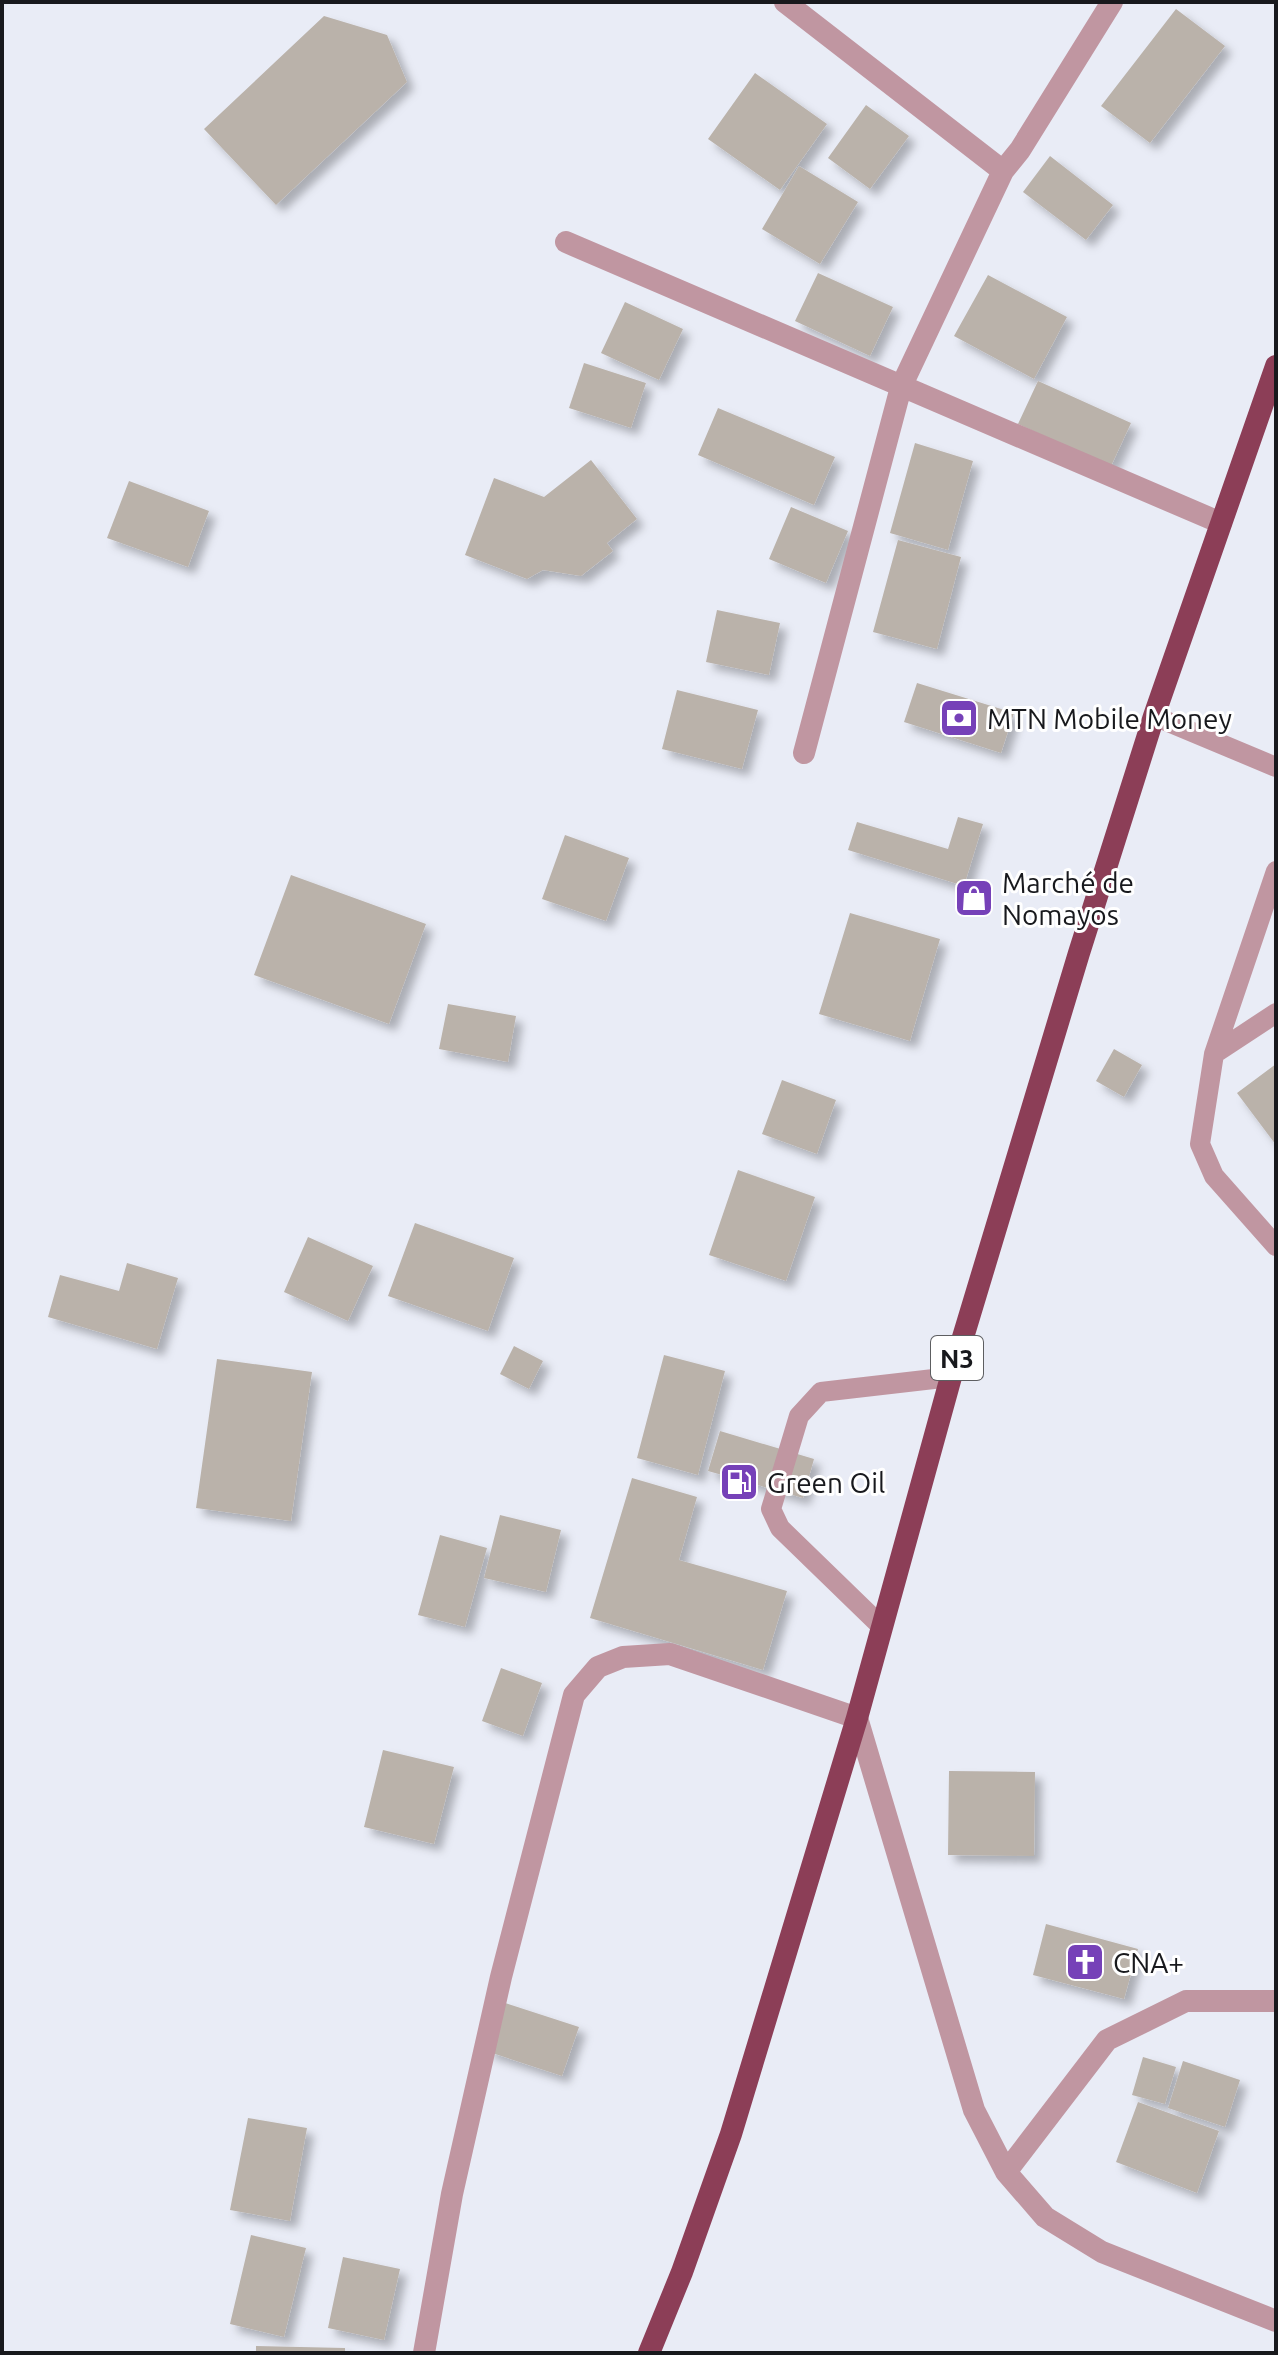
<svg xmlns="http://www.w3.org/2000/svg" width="1278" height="2355" font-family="Ubuntu,sans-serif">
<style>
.building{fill:#bab2aa;filter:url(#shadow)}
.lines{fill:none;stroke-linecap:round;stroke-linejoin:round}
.service{stroke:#c096a1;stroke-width:20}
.minor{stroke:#c096a1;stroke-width:22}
.trunk{stroke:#8c3e57;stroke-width:22}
.labels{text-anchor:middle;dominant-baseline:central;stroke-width:6;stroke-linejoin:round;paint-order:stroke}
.shield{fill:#fff;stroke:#5d5e61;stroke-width:2}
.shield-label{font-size:26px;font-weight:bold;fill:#18191d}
.poi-label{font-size:28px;fill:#18191d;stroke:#fff;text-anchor:start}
</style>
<defs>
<filter id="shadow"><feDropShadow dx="7" dy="7" stdDeviation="4" flood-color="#0004"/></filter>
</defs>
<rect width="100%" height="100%" fill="#e9ecf6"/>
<path class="building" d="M1176,9L1225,46L1150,143L1101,106Z
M324,16L387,35L407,82L276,205L204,129Z
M755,73L827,124L780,190L708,139Z
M866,105L909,136L870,189L828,158Z
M1050,156L1113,205L1086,240L1023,192Z
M799,166L858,202L820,264L762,229Z
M818,273L893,307L870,356L795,321Z
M988,275L1067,317L1034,379L954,336Z
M625,302L683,329L659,380L601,353Z
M584,363L646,383L631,428L569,408Z
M1038,381L1131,423L1111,466L1018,424Z
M718,408L835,457L814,505L698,455Z
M915,443L973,461L948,550L890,533Z
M591,460L637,519L607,543L613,551L581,576L543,570L527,579L465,555L494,478L544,497Z
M129,481L209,511L188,567L107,538Z
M791,507L848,531L826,583L769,559Z
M898,540L961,557L937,649L873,632Z
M717,610L780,623L769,675L706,662Z
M917,683L1014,713L1001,753L904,722Z
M677,690L758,710L742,769L662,749Z
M958,817L983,824L964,886L848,850L857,822L948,849Z
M565,835L629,858L606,921L542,899Z
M291,875L426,924L389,1024L254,975Z
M850,913L940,939L910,1041L819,1014Z
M448,1004L516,1016L508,1062L439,1049Z
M1114,1049L1142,1065L1124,1097L1096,1081Z
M1276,1064V1145L1237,1093Z
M782,1080L836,1100L817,1154L762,1134Z
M738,1170L815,1197L786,1281L709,1255Z
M415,1223L514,1258L488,1331L388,1296Z
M308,1237L373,1266L348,1321L284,1292Z
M127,1263L178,1278L157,1349L48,1317L60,1275L119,1291Z
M514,1346L543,1361L529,1389L500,1374Z
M664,1355L725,1371L698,1475L637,1458Z
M217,1359L312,1372L291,1521L196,1508Z
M720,1431L814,1459L803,1498L708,1471Z
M632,1478L697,1497L679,1560L787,1591L763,1670L590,1618Z
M500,1515L561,1530L546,1592L484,1578Z
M440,1535L487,1548L465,1627L418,1615Z
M501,1668L542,1683L523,1736L482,1721Z
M383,1750L454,1767L434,1844L364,1827Z
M949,1771L1035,1772L1034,1856L948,1855Z
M1046,1924L1138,1949L1124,1999L1033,1975Z
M502,2002L579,2027L562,2076L486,2051Z
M1143,2057L1176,2067L1165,2104L1132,2095Z
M1183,2061L1240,2080L1225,2127L1168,2108Z
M1138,2102L1219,2131L1197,2193L1116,2162Z
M248,2118L307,2128L290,2221L230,2210Z
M251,2235L306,2248L284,2337L230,2324Z
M343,2257L400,2269L384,2340L328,2328Z
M256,2346L345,2348V2353H256Z"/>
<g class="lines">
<path class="service" d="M1154,716L1276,767
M1276,871L1214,1054L1200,1144L1214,1176L1276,1246
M1214,1054L1276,1013
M882,1627L780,1528L771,1509L799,1416L821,1392L951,1377"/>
<path class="minor" d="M785,2L1003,171
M566,242L1221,523
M804,753L901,387L1003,171L1020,150L1112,2
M1006,2172L1107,2040L1186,2001H1276
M424,2353L452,2194L501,1977L574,1695L598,1667L623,1657L670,1654L857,1718L974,2110L1006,2172L1045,2217L1102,2252L1276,2321"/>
<path class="trunk" d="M649,2353L682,2272L731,2134L857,1718L951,1377L1079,953L1154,716L1276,366"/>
</g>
<defs>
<symbol id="bank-square" viewBox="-11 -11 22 22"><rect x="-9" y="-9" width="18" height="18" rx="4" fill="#7641b8" stroke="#fff"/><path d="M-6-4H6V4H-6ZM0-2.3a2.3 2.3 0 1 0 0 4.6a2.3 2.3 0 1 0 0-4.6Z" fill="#fff"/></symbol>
<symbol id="shop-square" viewBox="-11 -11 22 22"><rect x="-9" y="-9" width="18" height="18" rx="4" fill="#7641b8" stroke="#fff"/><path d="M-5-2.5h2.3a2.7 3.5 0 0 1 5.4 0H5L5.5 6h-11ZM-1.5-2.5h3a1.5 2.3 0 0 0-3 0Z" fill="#fff"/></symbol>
<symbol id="fuel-square" viewBox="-11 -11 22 22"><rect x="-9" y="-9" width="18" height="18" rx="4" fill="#7641b8" stroke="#fff"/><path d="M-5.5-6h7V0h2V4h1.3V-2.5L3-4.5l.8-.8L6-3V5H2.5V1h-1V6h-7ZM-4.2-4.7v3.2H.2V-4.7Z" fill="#fff"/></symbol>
<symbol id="church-square" viewBox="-11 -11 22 22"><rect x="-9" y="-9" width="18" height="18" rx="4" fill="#7641b8" stroke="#fff"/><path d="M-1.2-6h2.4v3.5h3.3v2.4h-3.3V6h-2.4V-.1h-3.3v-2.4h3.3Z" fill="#fff"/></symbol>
</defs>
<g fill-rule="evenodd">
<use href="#bank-square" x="937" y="696" width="44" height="44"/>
<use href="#shop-square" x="952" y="876" width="44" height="44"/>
<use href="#fuel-square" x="717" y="1460" width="44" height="44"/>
<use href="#church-square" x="1063" y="1940" width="44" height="44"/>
</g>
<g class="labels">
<rect class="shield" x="931" y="1336" width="52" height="44" rx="6"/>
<g class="shield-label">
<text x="957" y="1358">N3</text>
</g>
<g class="poi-label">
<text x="987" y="718">MTN Mobile Money</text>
<text x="1002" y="882">Marché de<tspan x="1002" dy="32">Nomayos</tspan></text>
<text x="767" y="1482">Green Oil</text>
<text x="1113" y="1962">CNA+</text>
</g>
</g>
<rect width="1278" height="2355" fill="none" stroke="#18191d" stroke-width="8"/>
</svg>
